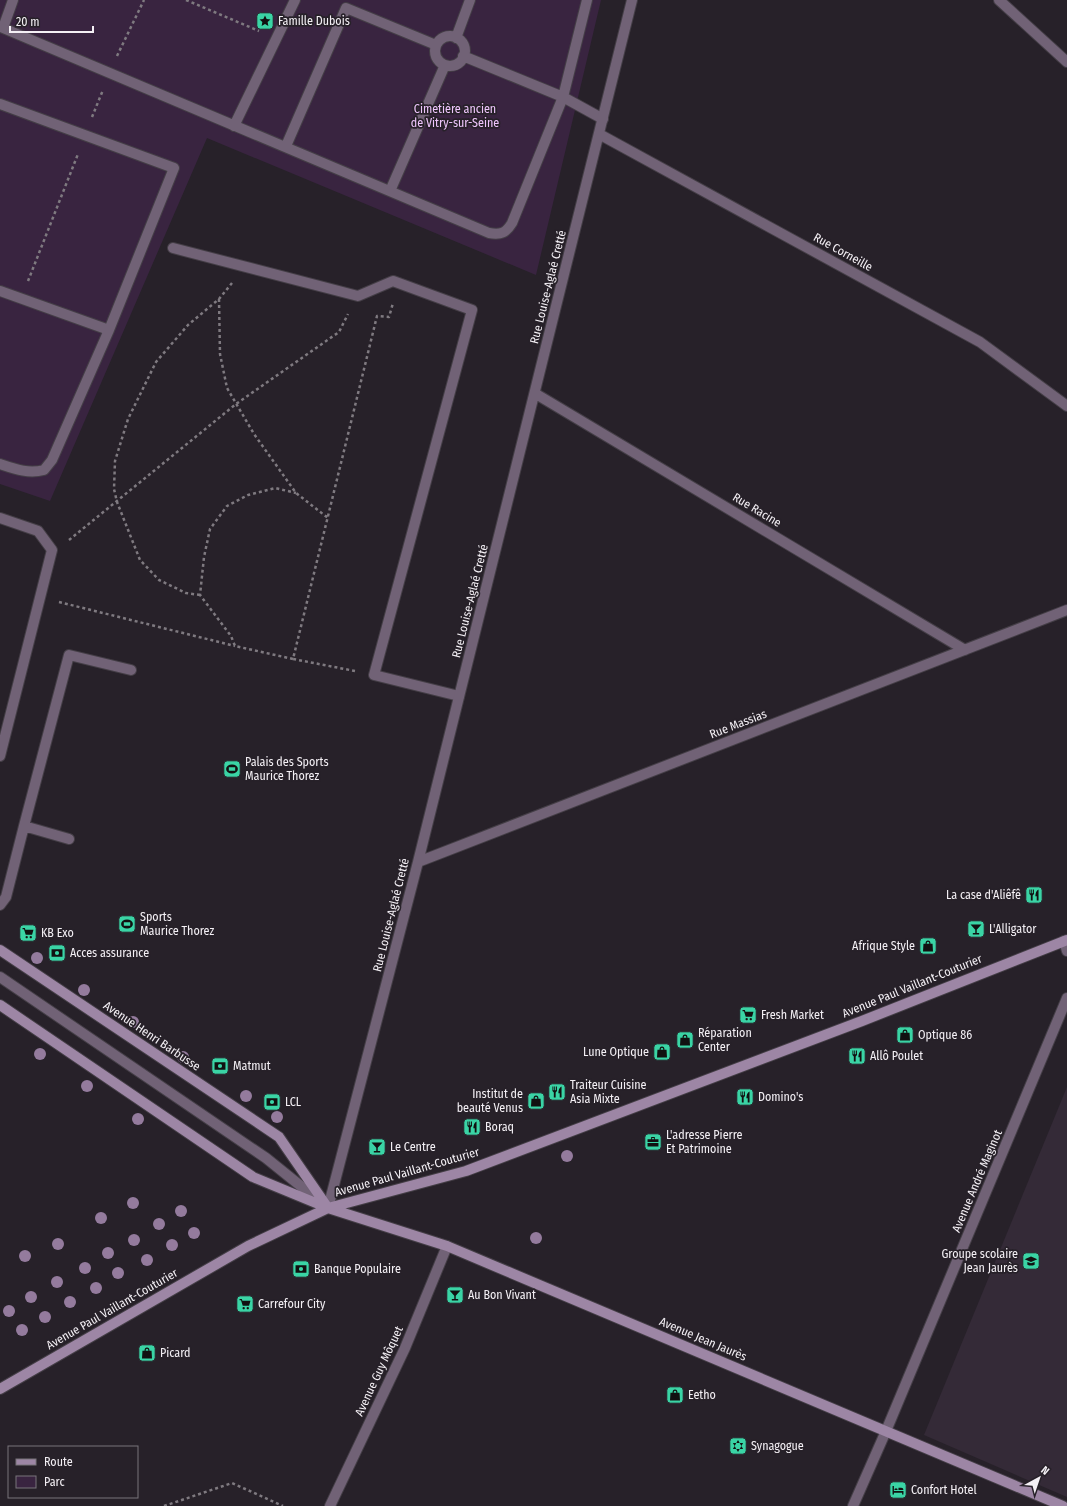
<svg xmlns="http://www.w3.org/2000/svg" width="1067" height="1506" font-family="'Fira Sans Condensed',sans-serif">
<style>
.built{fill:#342a37}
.green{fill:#392440}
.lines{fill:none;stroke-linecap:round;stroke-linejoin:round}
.lane-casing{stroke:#443e46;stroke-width:12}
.street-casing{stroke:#443e46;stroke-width:12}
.secondary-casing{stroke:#443e46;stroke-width:12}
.path{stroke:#7f7a80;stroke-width:2.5;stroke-dasharray:3 3;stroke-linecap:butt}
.lane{stroke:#716276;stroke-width:10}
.street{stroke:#716276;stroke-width:10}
.secondary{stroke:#9d86a5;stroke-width:10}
.tree{fill:#947b9d}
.labels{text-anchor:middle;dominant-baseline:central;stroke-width:3.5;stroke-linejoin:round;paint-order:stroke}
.poi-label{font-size:12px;fill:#f4f0f5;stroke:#272129;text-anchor:start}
.park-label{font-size:12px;fill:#eec5fc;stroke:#272129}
.street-label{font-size:12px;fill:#f4f0f5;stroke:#272129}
</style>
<rect width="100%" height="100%" fill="#272129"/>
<path class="built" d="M1067,1087V1497L924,1435Z"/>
<path class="green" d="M0,0H601L536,275L207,138L50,501L0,484Z"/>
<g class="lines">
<defs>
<path id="lane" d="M13,0L3,28L489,233C501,235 506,233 512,223L563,97L587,0
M435 51a15 15 0 1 1 30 0a15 15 0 1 1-30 0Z
M456,38L470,0
M463,56L563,97L603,119
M0,104L174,168L109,330L52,460L44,470C28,474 15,469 0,464
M234,126L295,0
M286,146L346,8L436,45
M390,191L445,65
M173,248L358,296L393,281L472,310L374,675L459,696
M0,291L109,330
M0,518L38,531L52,550L0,756
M24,826L69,655L131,670
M0,905L6,897L24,826L69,839"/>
<path id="street" d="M999,0L1067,62
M599,134L980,342L1067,406
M536,394L965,650
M418,862L1067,610
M1064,941L1067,951
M0,977L266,1158L328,1208L418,862L632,0
M330,1506L405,1348L447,1246
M853,1506L886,1431L1067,998"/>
<path id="secondary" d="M0,950L279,1137L328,1208
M0,1005L253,1177L328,1208L447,1246L1063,1506
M0,1389L248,1246L328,1208L466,1171L862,1021L1067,940"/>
</defs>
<use href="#lane" class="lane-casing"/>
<use href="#street" class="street-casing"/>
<use href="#secondary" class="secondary-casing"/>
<path class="path" d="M186,0L259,31
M117,56L144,0
M92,117L103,90
M28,281L78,154
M219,299L220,354L227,388L254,434L296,493L328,518
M69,540L236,404L339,332L348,314
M200,595L186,593L159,580L140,560L117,502L114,489L115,461L128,419L156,362L188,325L219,299L232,283
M59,602L235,646
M293,659L235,646L231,636L200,595L204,557L210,529L227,506L248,495L275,488L296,493
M355,671L293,659L377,316L389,317L393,303
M164,1506L232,1483L283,1506"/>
<use href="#lane" class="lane"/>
<use href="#street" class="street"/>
<use href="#secondary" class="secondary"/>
</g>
<g class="tree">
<circle cx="37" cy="958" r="6"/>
<circle cx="84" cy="990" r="6"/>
<circle cx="133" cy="1022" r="6"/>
<circle cx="40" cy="1054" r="6"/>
<circle cx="183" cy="1057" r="6"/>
<circle cx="87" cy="1086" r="6"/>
<circle cx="246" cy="1096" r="6"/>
<circle cx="277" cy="1117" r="6"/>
<circle cx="138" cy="1119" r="6"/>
<circle cx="567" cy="1156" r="6"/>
<circle cx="133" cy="1203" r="6"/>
<circle cx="181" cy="1211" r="6"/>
<circle cx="101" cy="1218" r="6"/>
<circle cx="159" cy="1224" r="6"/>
<circle cx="194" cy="1233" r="6"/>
<circle cx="536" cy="1238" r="6"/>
<circle cx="134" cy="1240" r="6"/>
<circle cx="58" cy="1244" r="6"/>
<circle cx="172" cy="1245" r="6"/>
<circle cx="108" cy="1253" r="6"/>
<circle cx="25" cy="1256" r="6"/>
<circle cx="147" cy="1260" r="6"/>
<circle cx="85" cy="1268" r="6"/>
<circle cx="118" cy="1273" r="6"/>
<circle cx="57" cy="1282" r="6"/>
<circle cx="96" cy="1288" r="6"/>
<circle cx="31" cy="1297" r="6"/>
<circle cx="70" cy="1302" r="6"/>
<circle cx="9" cy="1311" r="6"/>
<circle cx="45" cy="1317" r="6"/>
<circle cx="22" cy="1330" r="6"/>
</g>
<defs>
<symbol id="sight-square" viewBox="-11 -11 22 22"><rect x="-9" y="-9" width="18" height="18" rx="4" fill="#3ad4a5" stroke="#272129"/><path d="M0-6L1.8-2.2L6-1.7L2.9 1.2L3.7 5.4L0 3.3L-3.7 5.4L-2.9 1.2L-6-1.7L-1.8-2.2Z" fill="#111"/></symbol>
<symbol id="stadium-square" viewBox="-11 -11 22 22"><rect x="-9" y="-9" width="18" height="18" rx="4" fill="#3ad4a5" stroke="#272129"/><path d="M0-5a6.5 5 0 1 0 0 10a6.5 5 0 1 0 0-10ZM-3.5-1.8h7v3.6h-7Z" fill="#111"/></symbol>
<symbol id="restaurant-square" viewBox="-11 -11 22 22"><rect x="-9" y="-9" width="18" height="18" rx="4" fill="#3ad4a5" stroke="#272129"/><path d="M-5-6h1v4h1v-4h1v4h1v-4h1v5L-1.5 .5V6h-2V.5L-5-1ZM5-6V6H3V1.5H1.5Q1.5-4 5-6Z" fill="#111"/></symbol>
<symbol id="bar-square" viewBox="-11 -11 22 22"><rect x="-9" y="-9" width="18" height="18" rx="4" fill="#3ad4a5" stroke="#272129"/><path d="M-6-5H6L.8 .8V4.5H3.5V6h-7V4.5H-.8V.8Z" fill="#111"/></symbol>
<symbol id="supermarket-square" viewBox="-11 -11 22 22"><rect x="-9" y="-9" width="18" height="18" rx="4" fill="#3ad4a5" stroke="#272129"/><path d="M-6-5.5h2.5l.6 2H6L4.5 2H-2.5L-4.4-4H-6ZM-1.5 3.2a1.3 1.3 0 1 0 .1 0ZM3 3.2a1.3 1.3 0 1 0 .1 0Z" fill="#111"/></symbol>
<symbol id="shop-square" viewBox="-11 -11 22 22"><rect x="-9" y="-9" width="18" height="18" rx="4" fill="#3ad4a5" stroke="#272129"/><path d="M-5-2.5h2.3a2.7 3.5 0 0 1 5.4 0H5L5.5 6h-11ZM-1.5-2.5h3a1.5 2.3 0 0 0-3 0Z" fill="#111"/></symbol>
<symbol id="bank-square" viewBox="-11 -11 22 22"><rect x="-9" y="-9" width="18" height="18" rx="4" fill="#3ad4a5" stroke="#272129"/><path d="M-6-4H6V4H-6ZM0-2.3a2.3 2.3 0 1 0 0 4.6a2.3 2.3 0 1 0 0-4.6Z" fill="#111"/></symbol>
<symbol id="office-square" viewBox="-11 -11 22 22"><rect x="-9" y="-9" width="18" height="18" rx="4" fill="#3ad4a5" stroke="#272129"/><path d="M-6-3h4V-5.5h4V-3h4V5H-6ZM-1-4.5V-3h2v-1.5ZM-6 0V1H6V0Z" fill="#111"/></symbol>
<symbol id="school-square" viewBox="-11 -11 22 22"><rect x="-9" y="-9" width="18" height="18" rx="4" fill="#3ad4a5" stroke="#272129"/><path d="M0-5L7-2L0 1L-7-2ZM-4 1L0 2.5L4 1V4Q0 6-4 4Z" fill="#111"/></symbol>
<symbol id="synagogue-square" viewBox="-11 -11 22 22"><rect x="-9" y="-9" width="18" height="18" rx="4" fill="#3ad4a5" stroke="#272129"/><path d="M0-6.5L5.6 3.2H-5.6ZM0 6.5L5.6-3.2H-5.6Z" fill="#111"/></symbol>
<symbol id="hotel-square" viewBox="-11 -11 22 22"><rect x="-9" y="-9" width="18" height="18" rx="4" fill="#3ad4a5" stroke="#272129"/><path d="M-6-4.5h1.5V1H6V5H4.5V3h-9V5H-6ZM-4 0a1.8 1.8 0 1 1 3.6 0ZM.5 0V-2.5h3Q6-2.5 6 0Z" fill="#111"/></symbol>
</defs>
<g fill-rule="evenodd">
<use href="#sight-square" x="255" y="11" width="20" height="20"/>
<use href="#stadium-square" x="222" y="759" width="20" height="20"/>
<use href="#restaurant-square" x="1024" y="885" width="20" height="20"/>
<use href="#stadium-square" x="117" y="914" width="20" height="20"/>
<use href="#bar-square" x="966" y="919" width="20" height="20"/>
<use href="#supermarket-square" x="18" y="923" width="20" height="20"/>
<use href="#shop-square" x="918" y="936" width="20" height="20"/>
<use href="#bank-square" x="47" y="943" width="20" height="20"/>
<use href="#supermarket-square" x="738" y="1005" width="20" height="20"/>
<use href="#shop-square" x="895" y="1025" width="20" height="20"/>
<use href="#shop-square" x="675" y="1030" width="20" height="20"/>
<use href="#shop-square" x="652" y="1042" width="20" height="20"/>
<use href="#restaurant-square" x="847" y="1046" width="20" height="20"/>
<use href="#bank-square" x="210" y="1056" width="20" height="20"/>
<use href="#restaurant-square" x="547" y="1082" width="20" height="20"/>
<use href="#restaurant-square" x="735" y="1087" width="20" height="20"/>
<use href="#shop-square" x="526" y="1091" width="20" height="20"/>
<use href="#bank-square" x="262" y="1092" width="20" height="20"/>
<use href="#restaurant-square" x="462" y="1117" width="20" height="20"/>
<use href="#office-square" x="643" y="1132" width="20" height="20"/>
<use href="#bar-square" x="367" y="1137" width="20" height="20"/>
<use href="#school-square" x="1021" y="1251" width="20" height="20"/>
<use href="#bank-square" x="291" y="1259" width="20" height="20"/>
<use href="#bar-square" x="445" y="1285" width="20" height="20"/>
<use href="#supermarket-square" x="235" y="1294" width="20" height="20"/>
<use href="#shop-square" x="137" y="1343" width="20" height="20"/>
<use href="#shop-square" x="665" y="1385" width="20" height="20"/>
<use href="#synagogue-square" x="728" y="1436" width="20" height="20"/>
<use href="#hotel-square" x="888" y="1480" width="20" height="20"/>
</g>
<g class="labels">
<g class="poi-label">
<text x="278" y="21">Famille Dubois</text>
<text x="245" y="762">Palais des Sports<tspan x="245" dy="14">Maurice Thorez</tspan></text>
<text x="1021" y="895" text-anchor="end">La case d'Aliêfê</text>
<text x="140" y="917">Sports<tspan x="140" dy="14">Maurice Thorez</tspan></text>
<text x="989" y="929">L'Alligator</text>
<text x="41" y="933">KB Exo</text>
<text x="915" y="946" text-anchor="end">Afrique Style</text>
<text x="70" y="953">Acces assurance</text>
<text x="761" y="1015">Fresh Market</text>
<text x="698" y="1033">Réparation<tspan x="698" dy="14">Center</tspan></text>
<text x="918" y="1035">Optique 86</text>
<text x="649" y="1052" text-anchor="end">Lune Optique</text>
<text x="870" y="1056">Allô Poulet</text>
<text x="233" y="1066">Matmut</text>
<text x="570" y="1085">Traiteur Cuisine<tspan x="570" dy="14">Asia Mixte</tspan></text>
<text x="523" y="1094" text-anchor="end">Institut de<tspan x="523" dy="14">beauté Venus</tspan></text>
<text x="758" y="1097">Domino's</text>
<text x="285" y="1102">LCL</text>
<text x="485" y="1127">Boraq</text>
<text x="666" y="1135">L'adresse Pierre<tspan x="666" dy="14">Et Patrimoine</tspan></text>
<text x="390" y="1147">Le Centre</text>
<text x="1018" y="1254" text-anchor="end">Groupe scolaire<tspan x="1018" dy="14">Jean Jaurès</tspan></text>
<text x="314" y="1269">Banque Populaire</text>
<text x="468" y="1295">Au Bon Vivant</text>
<text x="258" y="1304">Carrefour City</text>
<text x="160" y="1353">Picard</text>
<text x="688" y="1395">Eetho</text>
<text x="751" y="1446">Synagogue</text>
<text x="911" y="1490">Confort Hotel</text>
</g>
<g class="park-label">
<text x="455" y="109">Cimetière ancien<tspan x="455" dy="14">de Vitry-sur-Seine</tspan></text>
</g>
<g class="street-label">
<text transform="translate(843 252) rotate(29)">Rue Corneille</text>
<text transform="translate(548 287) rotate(-76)">Rue Louise-Aglaé Cretté</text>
<text transform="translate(757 510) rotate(31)">Rue Racine</text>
<text transform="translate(470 601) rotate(-76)">Rue Louise-Aglaé Cretté</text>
<text transform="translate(738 724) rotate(-21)">Rue Massias</text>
<text transform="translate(391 915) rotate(-76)">Rue Louise-Aglaé Cretté</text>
<text transform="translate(912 986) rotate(-22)">Avenue Paul Vaillant-Couturier</text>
<text transform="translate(152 1036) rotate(34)">Avenue Henri Barbusse</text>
<text transform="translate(407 1172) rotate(-16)">Avenue Paul Vaillant-Couturier</text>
<text transform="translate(977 1181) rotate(-67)">Avenue André Maginot</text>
<text transform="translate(112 1309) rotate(-30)">Avenue Paul Vaillant-Couturier</text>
<text transform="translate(703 1339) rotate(23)">Avenue Jean Jaurès</text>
<text transform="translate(379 1371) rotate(-65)">Avenue Guy Môquet</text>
</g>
</g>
<rect x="8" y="1446" width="130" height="52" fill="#272129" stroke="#79747b"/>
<rect x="16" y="1459" width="20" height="6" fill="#9d86a5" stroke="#79747b"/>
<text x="44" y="1466" font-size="12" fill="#f4f0f5">Route</text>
<rect x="16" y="1476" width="20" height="12" fill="#392440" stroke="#79747b"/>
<text x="44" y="1486" font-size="12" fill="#f4f0f5">Parc</text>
<g transform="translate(1039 1478) rotate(40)" stroke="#272129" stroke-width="3" paint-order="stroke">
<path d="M0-3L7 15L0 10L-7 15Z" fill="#f4f0f5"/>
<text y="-6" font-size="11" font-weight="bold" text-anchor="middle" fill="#f4f0f5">N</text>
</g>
<path d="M10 26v6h83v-6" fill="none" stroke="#f4f0f5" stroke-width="2"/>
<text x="16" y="26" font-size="12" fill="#f4f0f5" stroke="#272129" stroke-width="3" paint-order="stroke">20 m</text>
</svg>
